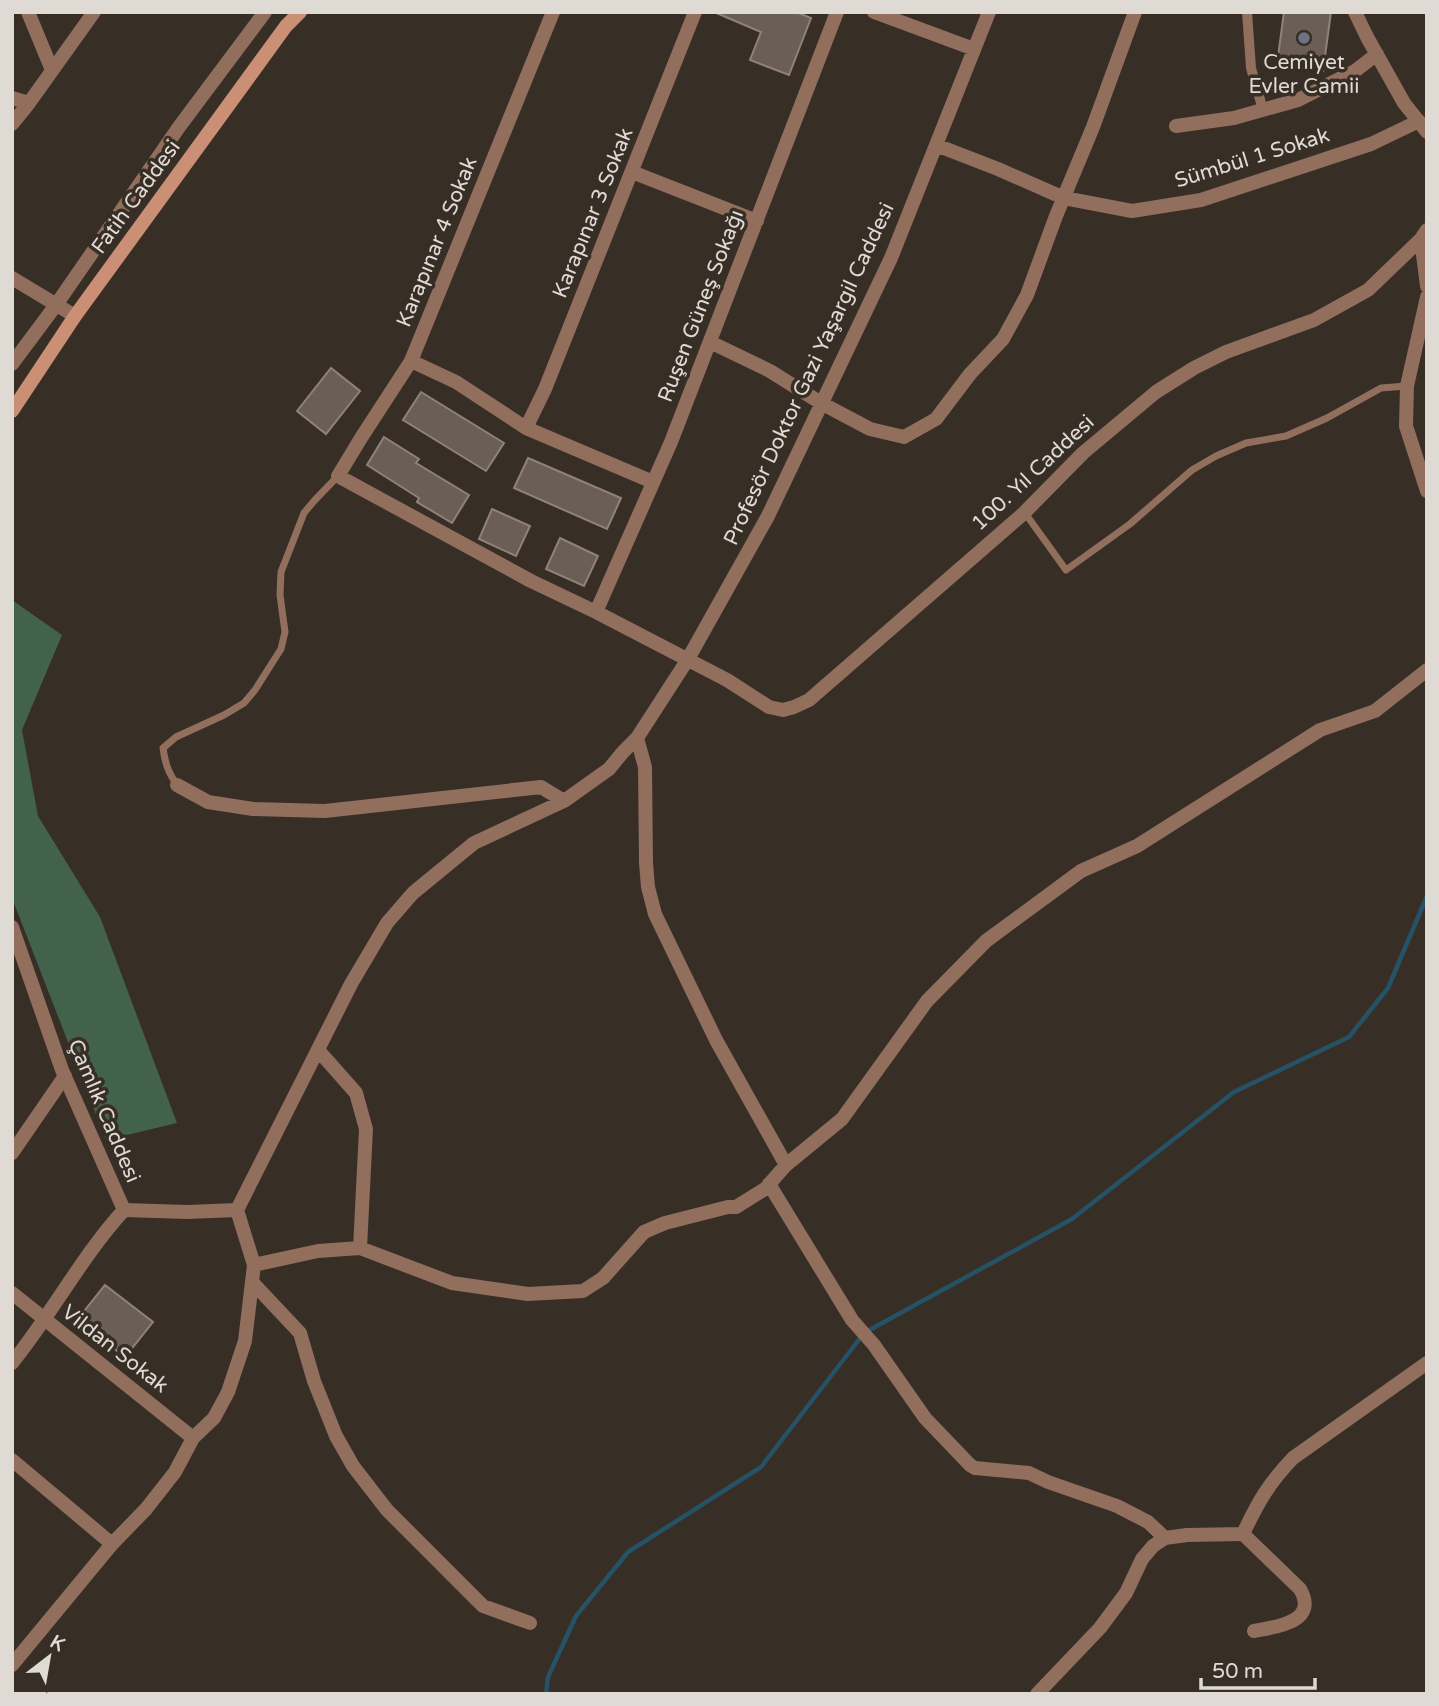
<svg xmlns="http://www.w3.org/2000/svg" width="1439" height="1706" font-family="'Varela Round',sans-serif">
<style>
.green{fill:#42624b}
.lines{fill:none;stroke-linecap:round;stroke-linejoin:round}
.stream{stroke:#265266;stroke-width:4.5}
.building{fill:#6a5e55;stroke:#8f8379;stroke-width:2}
.service{stroke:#926e5d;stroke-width:7}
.pedestrian{stroke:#926e5d;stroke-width:10}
.minor{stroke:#926e5d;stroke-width:14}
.tertiary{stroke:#926e5d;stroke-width:14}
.secondary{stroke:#ca8f75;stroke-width:14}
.worship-dot{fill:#6b7280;stroke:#372e25;stroke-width:2.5}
.labels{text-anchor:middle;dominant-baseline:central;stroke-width:7;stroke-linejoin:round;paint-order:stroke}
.poi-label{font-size:21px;fill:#e0dad4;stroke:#372e25}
.street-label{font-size:21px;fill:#e0dad4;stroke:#372e25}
</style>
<rect width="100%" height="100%" fill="#372e25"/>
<path class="green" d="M12,600L62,635L22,730L38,816L100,917L177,1123L106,1140L12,898Z"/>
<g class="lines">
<path class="stream" d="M546,1694L548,1677L576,1616L628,1552L761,1467L864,1333L1072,1219L1234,1092L1349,1037L1388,988L1427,896"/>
</g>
<path class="building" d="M714,12H796L811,18L789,75L750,60L761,32Z
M1284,12H1331L1323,71L1277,64Z
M331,368L360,391L326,434L297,411Z
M421,392L504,443L486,471L403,420Z
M384,437L419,459L416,463L469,495L452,523L417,502L419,498L367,465Z
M528,458L621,498L607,529L514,488Z
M492,509L530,526L516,556L479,539Z
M560,538L598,556L584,586L546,569Z
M105,1285L153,1322L125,1357L77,1320Z"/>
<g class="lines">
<path class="service" d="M1025,513L1066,570L1130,524L1192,470L1216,456L1246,443L1286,436L1327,418L1381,388L1407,386
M177,785C168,772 165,763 163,748L176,737L224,715L244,703L255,690L281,649L285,632L280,595L281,572L304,513L314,501L338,476"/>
<path class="pedestrian" d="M1247,12L1251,68L1263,110"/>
<path class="minor" d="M28,12L52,70
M553,12L411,361L361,438L338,476L531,581L596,612L727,680L769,707L783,710L794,707L809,700L1024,513L1083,453L1156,392L1194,368L1226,352L1314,320L1368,290L1421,239L1427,230
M874,12L974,49
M1355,12L1367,37L1404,103L1427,132
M12,98L29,103
M12,124L29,103L94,12
M1176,126L1234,118L1298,100L1355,71L1377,54
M936,145L998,169L1064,198L1132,211L1201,200L1371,144L1419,121
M632,172L757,221
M1421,239L1427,286
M12,278L75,316
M1427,297L1407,386L1406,426L1427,491
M710,342L770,371L821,403L870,429L904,437L936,419L970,374L1003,339L1027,295L1056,216L1093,127L1135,12
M411,361L456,382L526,428L653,482
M12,364L56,305L179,127L265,12
M526,428L545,389L695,12
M596,612L671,442L837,12
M637,738L645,767L646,863L648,887L655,914L716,1040L786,1165
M177,785L208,802L253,809L325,811L541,787L564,801
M318,1050L356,1093L366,1129L360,1248
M12,1153L65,1076
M769,1184L852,1320L874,1345L925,1418L970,1465L975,1468L1029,1473L1048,1482L1117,1506L1148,1522L1165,1538
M124,1210L187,1212L237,1210
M254,1265L318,1251L360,1248L452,1283L528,1294L583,1291L603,1278L644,1232L665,1223L728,1207H736L765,1189L786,1165L842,1119L927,1001L986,941L1081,871L1137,846L1320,730L1375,711L1427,670
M252,1282L300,1333L314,1381L336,1436L353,1466L387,1510L483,1606L530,1623
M12,1293L193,1438
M12,1460L112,1544
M1243,1534L1300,1589C1319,1622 1276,1627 1254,1631
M12,1665L112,1544L146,1509L175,1472L193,1438L214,1418L228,1392L245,1341L254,1265L237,1210L351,984L387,923L413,893L474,843L564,801L609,769L623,752L637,738L688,659L768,516L891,258L989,12"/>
<path class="tertiary" d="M12,927L62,1070L124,1210C81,1257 52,1314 12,1363
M1037,1694L1100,1628L1126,1593L1142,1559L1153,1546L1165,1538L1187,1535L1243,1534C1258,1502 1269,1483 1293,1458L1427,1363"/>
<path class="secondary" d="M12,411L75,316L286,26L300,12"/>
</g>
<circle class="worship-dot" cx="1304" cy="38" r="7"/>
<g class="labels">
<g class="poi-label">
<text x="1304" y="62">Cemiyet<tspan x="1304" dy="24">Evler Camii</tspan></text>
</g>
<g class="street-label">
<text transform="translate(1252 158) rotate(-17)">Sümbül 1 Sokak</text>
<text transform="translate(136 197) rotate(-54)">Fatih Caddesi</text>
<text transform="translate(593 213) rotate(-68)">Karapınar 3 Sokak</text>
<text transform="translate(437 242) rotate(-68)">Karapınar 4 Sokak</text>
<text transform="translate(701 306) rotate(-69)">Ruşen Güneş Sokağı</text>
<text transform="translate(809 374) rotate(-65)">Profesör Doktor Gazi Yaşargil Caddesi</text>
<text transform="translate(1033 473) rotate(-43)">100. Yıl Caddesi</text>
<text transform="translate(104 1111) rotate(67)">Çamlık Caddesi</text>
<text transform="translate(115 1349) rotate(38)">Vildan Sokak</text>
</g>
</g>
<rect width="1439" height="1706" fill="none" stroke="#e0dad4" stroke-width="28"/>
<g transform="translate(49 1657) rotate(31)" stroke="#372e25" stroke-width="5" paint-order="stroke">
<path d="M0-5L12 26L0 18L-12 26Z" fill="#e0dad4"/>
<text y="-10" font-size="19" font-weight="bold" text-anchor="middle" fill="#e0dad4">K</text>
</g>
<path d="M1201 1678v10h114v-10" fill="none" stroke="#e0dad4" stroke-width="3.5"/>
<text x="1212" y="1678" font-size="21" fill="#e0dad4" stroke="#372e25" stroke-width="5" paint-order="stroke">50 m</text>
</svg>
